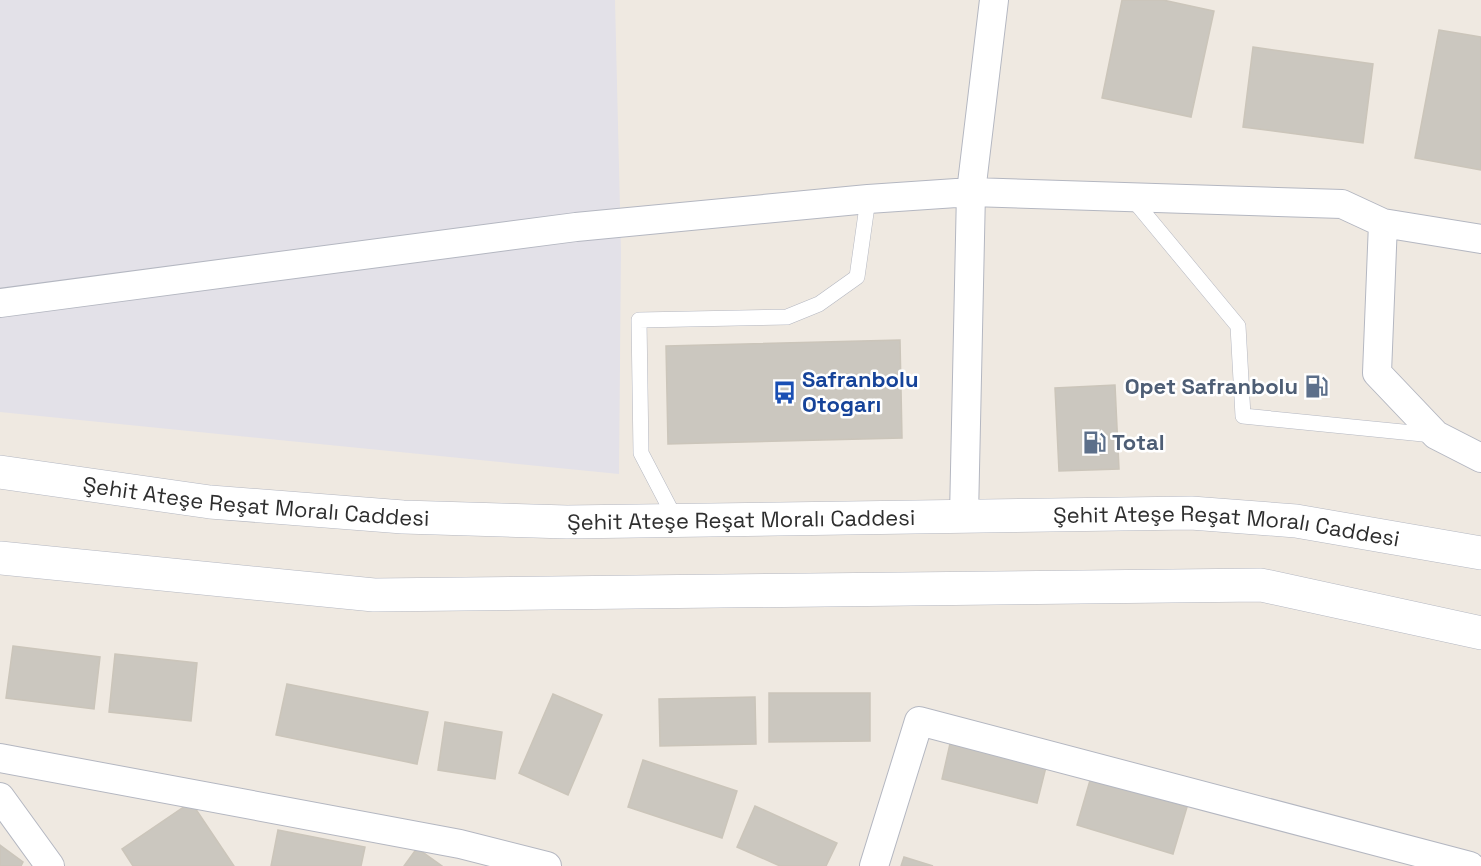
<svg xmlns="http://www.w3.org/2000/svg" width="1481" height="866" font-family="'Space Grotesk',sans-serif">
<style>
.industrial{fill:#e3e1e8}
.building{fill:#cbc7bf;stroke:#cbc5ba;stroke-width:1.5}
.lines{fill:none;stroke-linecap:round;stroke-linejoin:round}
.service-casing{stroke:#b4b7c1;stroke-width:16}
.minor-casing{stroke:#b4b7c1;stroke-width:30}
.secondary-casing{stroke:#b4b7c1;stroke-width:34}
.service{stroke:#fff;stroke-width:15}
.minor{stroke:#fff;stroke-width:28}
.secondary{stroke:#fff;stroke-width:33}
.labels{text-anchor:middle;dominant-baseline:central;stroke-width:5;stroke-linejoin:round;paint-order:stroke}
.transit-label{font-size:22px;font-weight:bold;fill:#164399;stroke:#fff;text-anchor:start}
.service-label{font-size:22px;font-weight:bold;fill:#4e5e75;stroke:#fff;text-anchor:end}
.street-label{font-size:22px;fill:#2e2e2e;stroke:#fff}
</style>
<rect width="100%" height="100%" fill="#efe9e1"/>
<path class="industrial" d="M0,0H615L621,251L619,474L0,412Z"/>
<path class="building" d="M1122,0H1163L1214,11L1191,117L1102,98Z
M1439,30L1481,37V170L1415,158Z
M1253,47L1373,64L1363,143L1243,127Z
M900,340L902,438L668,444L666,346Z
M1115,385L1119,469L1059,471L1055,388Z
M13,646L100,657L94,709L6,698Z
M115,654L197,663L191,721L109,712Z
M287,684L428,712L417,764L276,735Z
M769,693H870V741L769,742Z
M553,694L602,715L568,795L519,773Z
M755,697L756,744L660,746L659,699Z
M445,722L502,732L495,779L438,770Z
M952,735L1048,759L1037,803L942,779Z
M643,760L737,791L722,838L628,807Z
M1091,777L1187,807L1173,854L1077,825Z
M191,802L234,866H133L122,849Z
M755,806L837,843L826,866H780L737,847Z
M278,830L365,847L361,866H271Z
M0,845L23,862L21,866H0Z
M417,848L442,866H404Z
M904,857L933,866H901Z"/>
<g class="lines">
<defs>
<path id="service" d="M1131,197L1238,326L1243,416L1433,435
M676,520L641,453L639,320L787,317L819,304L857,277L868,199"/>
<path id="minor" d="M1383,223L1481,239
M0,303L576,227L868,199L971,192L1342,204L1383,223L1377,373L1436,435L1481,458
M964,516L971,192L994,0
M0,758L460,844L547,866
M0,797L50,866
M874,866L919,721L1470,866"/>
<g id="secondary">
<path id="s1" d="M0,472L210,502L403,517L567,522L1191,513L1296,521L1481,553"/>
<path d="M0,558L374,595L1261,585L1481,633"/>
</g>
</defs>
<use href="#service" class="service-casing"/>
<use href="#minor" class="minor-casing"/>
<use href="#secondary" class="secondary-casing"/>
<use href="#service" class="service"/>
<use href="#minor" class="minor"/>
<use href="#secondary" class="secondary"/>
</g>
<defs>
<symbol id="fuel-bare" viewBox="-9 -9 18 18"><path d="M-5.5-6h7V0h2V4h1.3V-2.5L3-4.5l.8-.8L6-3V5H2.5V1h-1V6h-7ZM-4.2-4.7v3.2H.2V-4.7Z" fill="#5c6f8a" stroke="#fff" stroke-width="2.5" paint-order="stroke"/></symbol>
<symbol id="bus-bare" viewBox="-9 -9 18 18"><path d="M-5-6H5V4H4V6H2V4H-2V6H-4V4H-5ZM-3.5-4V0h7V-4ZM-3.5 1.2v1.5H-2V1.2ZM2 1.2v1.5H3.5V1.2Z" fill="#1a4fb4" stroke="#fff" stroke-width="2.5" paint-order="stroke"/></symbol>
</defs>
<g fill-rule="evenodd">
<use href="#fuel-bare" x="1300" y="370" width="33" height="33"/>
<use href="#bus-bare" x="768" y="376" width="33" height="33"/>
<use href="#fuel-bare" x="1078" y="426" width="33" height="33"/>
</g>
<g class="labels">
<g class="transit-label">
<text x="802" y="379">Safranbolu<tspan x="802" dy="25">Otogarı</tspan></text>
</g>
<g class="service-label">
<text x="1298" y="386">Opet Safranbolu</text>
<text x="1112" y="442" text-anchor="start">Total</text>
</g>
<g class="street-label">
<text stroke="none"><textPath href="#s1" startOffset="258">Şehit Ateşe Reşat Moralı Caddesi</textPath></text>
<text stroke="none"><textPath href="#s1" startOffset="744">Şehit Ateşe Reşat Moralı Caddesi</textPath></text>
<text stroke="none"><textPath href="#s1" startOffset="1230">Şehit Ateşe Reşat Moralı Caddesi</textPath></text>
</g>
</g>
</svg>
